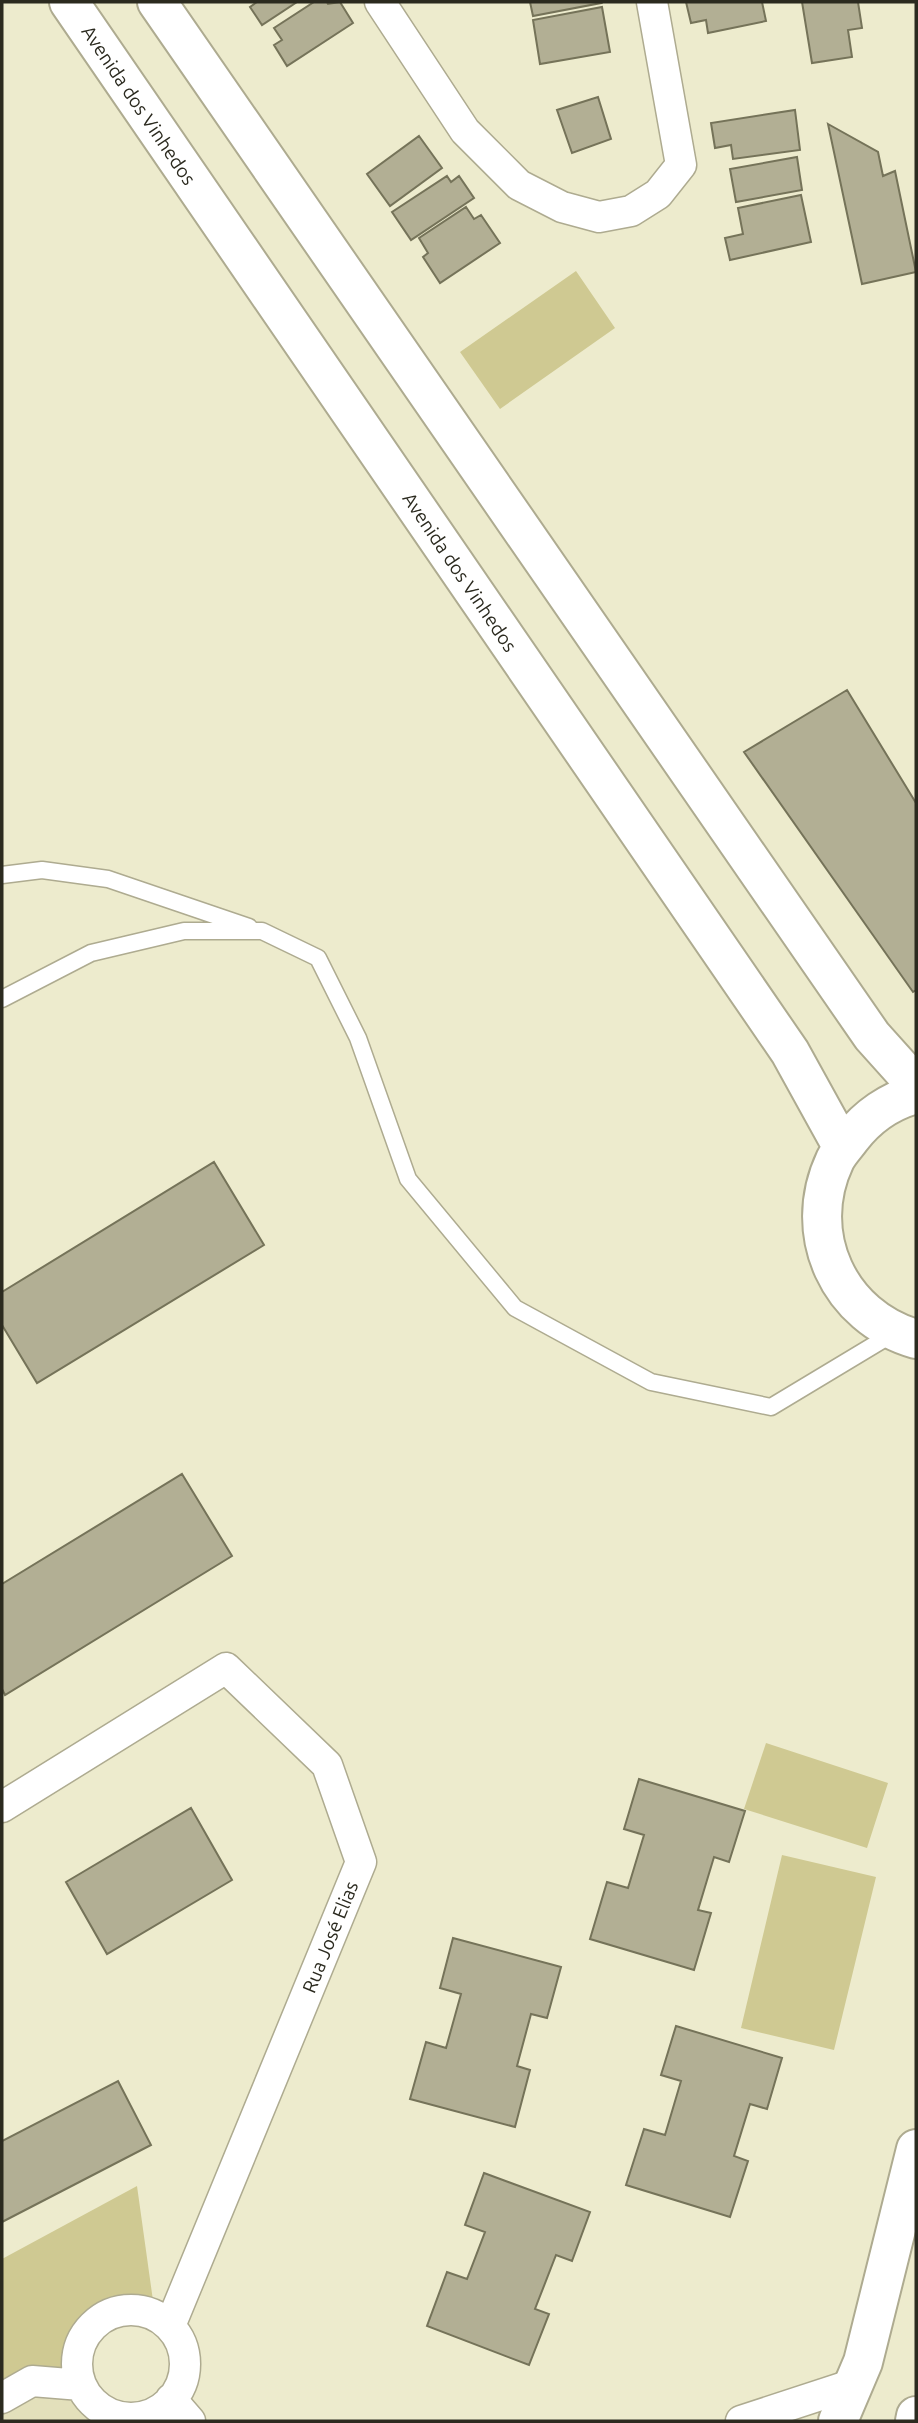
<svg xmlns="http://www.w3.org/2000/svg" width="918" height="2423" font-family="Ubuntu,sans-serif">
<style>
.built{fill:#e3e0bb}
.green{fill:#cfc992}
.building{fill:#b2af94;stroke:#757359;stroke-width:2}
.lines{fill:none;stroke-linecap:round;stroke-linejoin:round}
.service-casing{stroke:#aeab90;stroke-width:19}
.minor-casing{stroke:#aeab90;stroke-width:33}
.secondary-casing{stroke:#aeab90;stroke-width:42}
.service{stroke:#fff;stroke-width:16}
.minor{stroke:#fff;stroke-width:30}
.secondary{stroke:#fff;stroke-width:38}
.labels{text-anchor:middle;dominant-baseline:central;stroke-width:5;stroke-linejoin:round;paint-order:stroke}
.street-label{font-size:19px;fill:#2b2a1f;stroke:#fff}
</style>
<rect width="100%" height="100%" fill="#edebcd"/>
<path class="built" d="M81,2385L90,2399L103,2411L118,2417L122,2421H2V2398Z"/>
<path class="green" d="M576,271L615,328L500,409L460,352Z
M766,1743L888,1783L867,1848L744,1809Z
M782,1855L876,1877L834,2050L741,2028Z
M137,2186L155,2315C103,2301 69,2332 81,2385L2,2398V2259Z"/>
<path class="building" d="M257,2H297L262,25L250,7Z
M314,2H327L328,4L340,2L353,23L287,66L274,45L282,40L274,28Z
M530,2H600L601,3L533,16Z
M686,2H762L766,21L708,33L706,20L691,23Z
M802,2H858L862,28L848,30L852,57L812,63Z
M602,7L610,52L540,64L533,20Z
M598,97L611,139L572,153L557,110Z
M795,110L800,150L733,159L731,145L715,148L711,123Z
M828,124L878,152L883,176L895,171L916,272L862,284Z
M419,136L442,168L390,206L367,174Z
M797,157L802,190L736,202L730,169Z
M447,176L451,182L459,176L474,198L411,240L392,212Z
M801,195L811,242L730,260L725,238L743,234L738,208Z
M466,207L474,219L481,215L500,243L440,283L423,257L428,253L419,238Z
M847,690L916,803V990L913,992L744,752Z
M214,1162L264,1245L37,1383L2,1325V1292Z
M182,1474L232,1556L5,1695L2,1689V1584Z
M639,1779L745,1811L729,1862L714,1857L698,1910L711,1913L694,1970L590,1939L607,1882L628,1888L644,1835L624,1829Z
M191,1808L232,1880L107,1954L66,1882Z
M453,1938L561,1967L547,2018L531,2014L517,2066L530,2070L515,2127L410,2099L426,2042L446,2048L461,1994L440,1988Z
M676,2026L782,2058L767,2109L750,2104L734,2156L748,2161L730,2217L626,2185L644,2129L665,2135L681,2081L661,2075Z
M118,2081L151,2145L2,2222V2141Z
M484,2173L590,2212L572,2261L556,2255L535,2309L549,2314L529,2365L427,2326L447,2272L467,2279L485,2232L465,2225Z"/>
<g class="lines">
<defs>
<path id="service" d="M2,875L42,870L108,879L249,927
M2,999L91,953L184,931H262L318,958L358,1038L408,1179L515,1308L651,1382L771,1407L894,1333"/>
<path id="minor" d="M380,2L465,131L519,185L562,207L599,217L631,211L658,194L681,165L652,2
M2,1807L226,1668L327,1765L361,1862L170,2326
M77 2364a54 54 0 1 1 108 0a54 54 0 1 1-108 0Z
M2,2398L32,2381L81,2385
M171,2399L190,2421
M741,2421L854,2384"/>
<path id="secondary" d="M69,2L790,1052L843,1148
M157,2L872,1036L916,1085
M916,1094C890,1101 867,1117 851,1138C846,1145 839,1152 835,1160C800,1234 839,1317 916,1339
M838,2421L863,2362L916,2149
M915,2421L916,2416"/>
</defs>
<use href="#service" class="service-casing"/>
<use href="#minor" class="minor-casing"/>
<use href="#secondary" class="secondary-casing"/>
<use href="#service" class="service"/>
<use href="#minor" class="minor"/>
<use href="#secondary" class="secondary"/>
</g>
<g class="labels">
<g class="street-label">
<text transform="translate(139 105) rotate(56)">Avenida dos Vinhedos</text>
<text transform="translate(460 572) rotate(56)">Avenida dos Vinhedos</text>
<text transform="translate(330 1937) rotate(-68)">Rua José Elias</text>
</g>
</g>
<rect width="918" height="2423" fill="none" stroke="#2b2a1f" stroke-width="7"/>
</svg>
